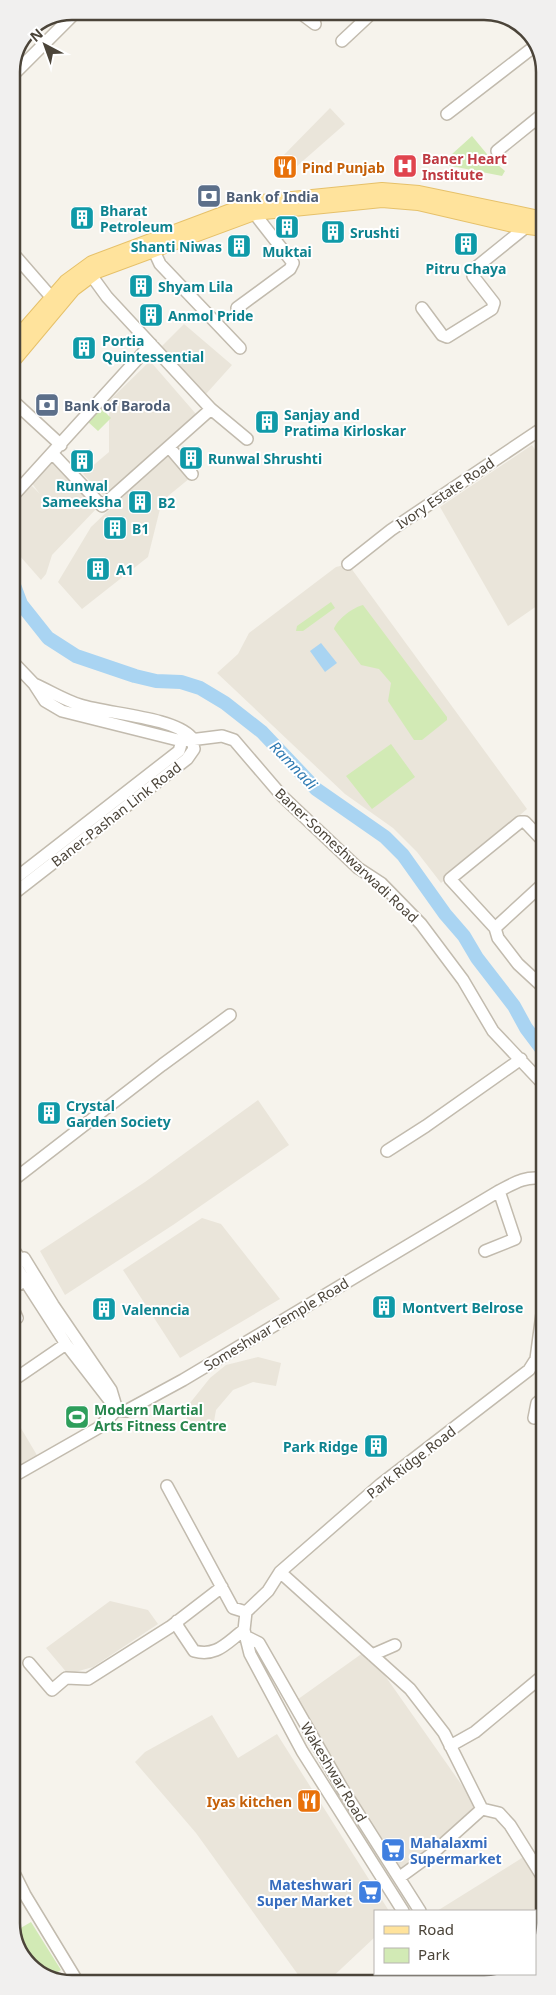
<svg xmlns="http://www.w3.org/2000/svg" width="556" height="1995" font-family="'Noto Sans',sans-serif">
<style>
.residential{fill:#eae5da}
.green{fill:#d2eab5}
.water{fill:#a9d4f2}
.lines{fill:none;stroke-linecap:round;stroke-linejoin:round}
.river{stroke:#a9d4f2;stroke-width:14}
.minor-casing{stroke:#c2bbae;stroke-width:14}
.major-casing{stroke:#e6c16a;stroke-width:16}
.minor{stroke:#fff;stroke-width:11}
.major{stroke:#ffe39c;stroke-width:14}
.labels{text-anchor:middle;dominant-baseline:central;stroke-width:4;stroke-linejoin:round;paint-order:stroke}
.health-label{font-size:14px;font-weight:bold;fill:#be3a42;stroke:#fff;text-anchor:start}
.food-label{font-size:14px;font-weight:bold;fill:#c56008;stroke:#fff;text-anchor:start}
.service-label{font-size:14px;font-weight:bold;fill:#4e5e75;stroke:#fff;text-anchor:start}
.culture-label{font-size:14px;font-weight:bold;fill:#0d838f;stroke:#fff;text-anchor:start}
.street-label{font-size:14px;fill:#4b4439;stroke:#fff}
.leisure-label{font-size:14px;font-weight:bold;fill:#27864d;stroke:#fff;text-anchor:start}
.shop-label{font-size:14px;font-weight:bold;fill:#366cbe;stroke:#fff;text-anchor:start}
.water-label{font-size:15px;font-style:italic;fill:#2e7ab2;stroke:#fff}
.rim{fill:none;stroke:#4b4439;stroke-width:2.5}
</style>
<rect width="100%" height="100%" fill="#f6f3ec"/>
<path class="residential" d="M330,108L345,124L288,174L277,162Z
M184,324L232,365L206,394L161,347Z
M150,361L196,414L105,497L83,474L109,452V401Z
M532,445L544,463V601L508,626L440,507Z
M169,453L190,478L162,501L148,557L82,609L58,582L91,527Z
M53,460L97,508L52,555L46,574L41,580L12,547V504L32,486L40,494L30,481Z
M348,564L527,809L441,883L417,852L393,828L345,794L217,673L238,654L249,633L336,567Z
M258,1100L289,1145L173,1225L65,1295L40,1251L145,1182Z
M202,1218L221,1224L280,1299L180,1358L123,1270Z
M258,1357L281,1363L276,1386L253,1382L233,1390L216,1410L212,1433L185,1427L190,1403L210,1378L226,1365Z
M12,1413L41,1462L12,1477Z
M110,1601L148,1610L158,1624L93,1667L68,1674L46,1648Z
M367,1650L480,1811L402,1870L294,1702Z
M212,1715L238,1758L277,1734L389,1911H375V1937L326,1983H304L196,1833L135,1762L145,1752Z
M525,1856L545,1891V1924L537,1945L535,1947V1911H437Z"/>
<path class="green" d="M472,136L491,159L505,171L502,176L441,164Z
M100,407L111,418L98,431L87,421Z
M331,602L335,608L332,610L303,631H296L297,626Z
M363,605L447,717V720L422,740H414L388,701L391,683L379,669L361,665L334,629C337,619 354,607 363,605Z
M391,744L415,777L372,809L346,776Z
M31,1922L61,1970L50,1977L32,1969L12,1935V1933Z"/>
<path class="water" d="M321,643L337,663L325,672L310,651Z"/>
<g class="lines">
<path class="river" d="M12,580L21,604L48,638L76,656L135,676L156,681L181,682L200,688L225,703L262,732L316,789L385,837L403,855L445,914L464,936L477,958L514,1006L526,1028L544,1052"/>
<defs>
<path id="minor" d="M299,12L315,24
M342,41L373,12
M11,77L77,11
M447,114L535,46
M497,151L544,113
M11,251L52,298
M154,251L160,264L240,348
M91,275L107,297L211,409L247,439
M237,308L290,269L293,263L254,213
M422,308L442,335L447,337L492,309L494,303L473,276L474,269L526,227
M11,399L61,445
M169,447L192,474
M53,454L102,506L211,409
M12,497L151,344
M348,564L391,530L544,427
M12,661L34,684L45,701L62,711L182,741L179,751L12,881
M182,741L222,736L234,740L282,796L358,868L381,883L421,924L463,980L493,1031L544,1085
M544,842L525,822H520L450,879L495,928L498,938L518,964L544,988
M12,895L187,759L194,749L191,737C173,717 108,714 80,705C64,700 50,691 34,684
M495,928L544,883
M387,1151L426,1126L521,1059
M12,1181L162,1065L230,1015
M12,1247L21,1261
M485,1251L515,1239L499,1191
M24,1258L53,1305L111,1390L117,1410L66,1344L15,1265Z
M12,1289L31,1276
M12,1307L17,1318L12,1321
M12,1381L66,1344
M534,1418L537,1403L544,1397
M12,1477L98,1428L117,1410L126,1411L183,1380L499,1191C514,1183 527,1175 544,1179
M167,1486L233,1608L246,1612
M280,1572L410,1689L444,1733L482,1809
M246,1612L268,1591L280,1572L381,1484L529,1370L536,1359L544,1299
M246,1612L244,1630L250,1654L302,1751L403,1911
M177,1621L178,1627L194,1651C217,1657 226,1643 244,1630
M247,1637L259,1643L342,1788L420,1911
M372,1655L395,1645
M29,1663L52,1690L66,1678L88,1679L170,1627L222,1587
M450,1746L475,1732L545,1674
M482,1809L499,1813L510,1825L545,1881
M12,1869L25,1895L79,1984
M400,1877L433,1853L482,1809
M441,1974L447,1983
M456,1974L461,1983"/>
<path id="major" d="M11,345L66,282L92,263L252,203L382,190L419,193L544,219
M11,363L73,289L97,271L254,213L382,200L418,203L513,225L544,229"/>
</defs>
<use href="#minor" class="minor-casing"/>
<use href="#major" class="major-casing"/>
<use href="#minor" class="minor"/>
<use href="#major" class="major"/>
</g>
<defs>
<symbol id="hospital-square" viewBox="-11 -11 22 22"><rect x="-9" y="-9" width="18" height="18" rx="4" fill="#e0444e" stroke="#fff"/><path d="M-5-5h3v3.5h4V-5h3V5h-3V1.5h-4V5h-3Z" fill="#fff"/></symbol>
<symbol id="restaurant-square" viewBox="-11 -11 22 22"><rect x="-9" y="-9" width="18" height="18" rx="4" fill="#e8710a" stroke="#fff"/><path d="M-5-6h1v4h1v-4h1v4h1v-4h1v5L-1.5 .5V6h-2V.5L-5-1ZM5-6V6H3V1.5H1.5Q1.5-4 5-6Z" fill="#fff"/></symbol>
<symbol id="bank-square" viewBox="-11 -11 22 22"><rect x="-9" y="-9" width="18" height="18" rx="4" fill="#5c6f8a" stroke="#fff"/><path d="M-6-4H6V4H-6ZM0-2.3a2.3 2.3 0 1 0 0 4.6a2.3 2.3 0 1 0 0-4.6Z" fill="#fff"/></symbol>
<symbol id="building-square" viewBox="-11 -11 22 22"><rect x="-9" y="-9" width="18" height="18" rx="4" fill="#0f9aa8" stroke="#fff"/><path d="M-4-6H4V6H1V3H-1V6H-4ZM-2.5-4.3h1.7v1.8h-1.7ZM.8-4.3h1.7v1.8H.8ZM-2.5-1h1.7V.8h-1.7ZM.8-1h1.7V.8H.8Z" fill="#fff"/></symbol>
<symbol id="stadium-square" viewBox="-11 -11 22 22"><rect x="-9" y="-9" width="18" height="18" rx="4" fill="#2e9e5b" stroke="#fff"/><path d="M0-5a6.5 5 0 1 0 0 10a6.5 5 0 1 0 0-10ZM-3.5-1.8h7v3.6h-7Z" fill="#fff"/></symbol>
<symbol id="supermarket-square" viewBox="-11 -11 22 22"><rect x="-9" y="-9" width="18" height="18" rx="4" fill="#3f7fe0" stroke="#fff"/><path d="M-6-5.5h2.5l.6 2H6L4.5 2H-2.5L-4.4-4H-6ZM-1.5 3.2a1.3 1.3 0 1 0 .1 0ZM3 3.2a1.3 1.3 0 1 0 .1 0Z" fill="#fff"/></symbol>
</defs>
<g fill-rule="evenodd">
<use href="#hospital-square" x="391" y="152" width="28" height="28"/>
<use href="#restaurant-square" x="271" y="153" width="28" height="28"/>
<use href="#bank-square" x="195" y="182" width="28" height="28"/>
<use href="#building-square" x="68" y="204" width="28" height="28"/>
<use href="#building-square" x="273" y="213" width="28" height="28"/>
<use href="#building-square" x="319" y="218" width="28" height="28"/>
<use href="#building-square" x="452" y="230" width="28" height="28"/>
<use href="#building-square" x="225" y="232" width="28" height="28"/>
<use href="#building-square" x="127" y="272" width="28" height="28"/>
<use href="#building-square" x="137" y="301" width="28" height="28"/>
<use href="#building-square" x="70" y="334" width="28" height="28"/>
<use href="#bank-square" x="33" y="391" width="28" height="28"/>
<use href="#building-square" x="253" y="408" width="28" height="28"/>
<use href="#building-square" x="177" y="444" width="28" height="28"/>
<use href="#building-square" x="68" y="447" width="28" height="28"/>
<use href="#building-square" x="126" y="488" width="28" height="28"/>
<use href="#building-square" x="101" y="514" width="28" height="28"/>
<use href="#building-square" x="84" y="555" width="28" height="28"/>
<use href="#building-square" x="35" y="1099" width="28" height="28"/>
<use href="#building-square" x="370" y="1293" width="28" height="28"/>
<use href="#building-square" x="90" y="1295" width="28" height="28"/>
<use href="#stadium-square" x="63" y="1403" width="28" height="28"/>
<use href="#building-square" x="362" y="1432" width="28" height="28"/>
<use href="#restaurant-square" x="295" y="1787" width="28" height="28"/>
<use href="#supermarket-square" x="379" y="1836" width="28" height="28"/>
<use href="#supermarket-square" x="356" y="1878" width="28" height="28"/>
</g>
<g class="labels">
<g class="health-label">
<text x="422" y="158">Baner Heart<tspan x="422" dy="16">Institute</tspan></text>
</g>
<g class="food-label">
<text x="302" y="167">Pind Punjab</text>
<text x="292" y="1801" text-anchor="end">Iyas kitchen</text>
</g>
<g class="service-label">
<text x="226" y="196">Bank of India</text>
<text x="64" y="405">Bank of Baroda</text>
</g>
<g class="culture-label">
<text x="100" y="210">Bharat<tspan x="100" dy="16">Petroleum</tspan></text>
<text x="350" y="232">Srushti</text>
<text x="222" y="246" text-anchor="end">Shanti Niwas</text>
<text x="287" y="251" text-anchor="middle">Muktai</text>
<text x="466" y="268" text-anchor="middle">Pitru Chaya</text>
<text x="158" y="286">Shyam Lila</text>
<text x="168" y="315">Anmol Pride</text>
<text x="102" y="340">Portia<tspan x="102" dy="16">Quintessential</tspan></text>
<text x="284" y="414">Sanjay and<tspan x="284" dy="16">Pratima Kirloskar</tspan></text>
<text x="208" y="458">Runwal Shrushti</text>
<text x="82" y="485" text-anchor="middle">Runwal<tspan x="82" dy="16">Sameeksha</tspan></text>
<text x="158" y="502">B2</text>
<text x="132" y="528">B1</text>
<text x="116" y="569">A1</text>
<text x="66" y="1105">Crystal<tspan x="66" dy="16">Garden Society</tspan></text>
<text x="402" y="1307">Montvert Belrose</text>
<text x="122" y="1309">Valenncia</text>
<text x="358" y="1446" text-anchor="end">Park Ridge</text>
</g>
<g class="street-label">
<text transform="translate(445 493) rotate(-34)">Ivory Estate Road</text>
<text transform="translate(116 814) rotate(-38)">Baner-Pashan Link Road</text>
<text transform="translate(347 855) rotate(43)">Baner-Someshwarwadi Road</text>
<text transform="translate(276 1324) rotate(-31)">Someshwar Temple Road</text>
<text transform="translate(411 1462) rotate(-38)">Park Ridge Road</text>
<text transform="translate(334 1772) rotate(59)">Wakeshwar Road</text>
</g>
<g class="leisure-label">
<text x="94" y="1409">Modern Martial<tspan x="94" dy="16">Arts Fitness Centre</tspan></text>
</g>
<g class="shop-label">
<text x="410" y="1842">Mahalaxmi<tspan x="410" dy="16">Supermarket</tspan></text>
<text x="352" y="1884" text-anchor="end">Mateshwari<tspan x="352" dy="16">Super Market</tspan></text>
</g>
<g class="water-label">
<text transform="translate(294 765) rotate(46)">Ramnadi</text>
</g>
</g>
<path d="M0 0H556V1995H0ZM72 20H484A52 52 0 0 1 536 72V1923A52 52 0 0 1 484 1975H72A52 52 0 0 1 20 1923V72A52 52 0 0 1 72 20Z" fill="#f1f0ef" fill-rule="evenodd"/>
<path class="rim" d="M72 20H484A52 52 0 0 1 536 72V1923A52 52 0 0 1 484 1975H72A52 52 0 0 1 20 1923V72A52 52 0 0 1 72 20Z"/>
<rect x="374" y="1910" width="162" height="65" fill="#ffffff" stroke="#b7b4b0"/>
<rect x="384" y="1926" width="25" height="8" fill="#ffe39c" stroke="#b7b4b0"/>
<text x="418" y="1935" font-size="15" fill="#4b4439">Road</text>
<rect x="384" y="1948" width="25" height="15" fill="#d2eab5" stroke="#b7b4b0"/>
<text x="418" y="1960" font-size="15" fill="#4b4439">Park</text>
<g transform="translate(45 45) rotate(319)" stroke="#ffffff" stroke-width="4" paint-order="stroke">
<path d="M0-4L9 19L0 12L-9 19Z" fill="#4b4439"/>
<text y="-8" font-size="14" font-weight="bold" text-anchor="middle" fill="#4b4439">N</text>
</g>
</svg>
